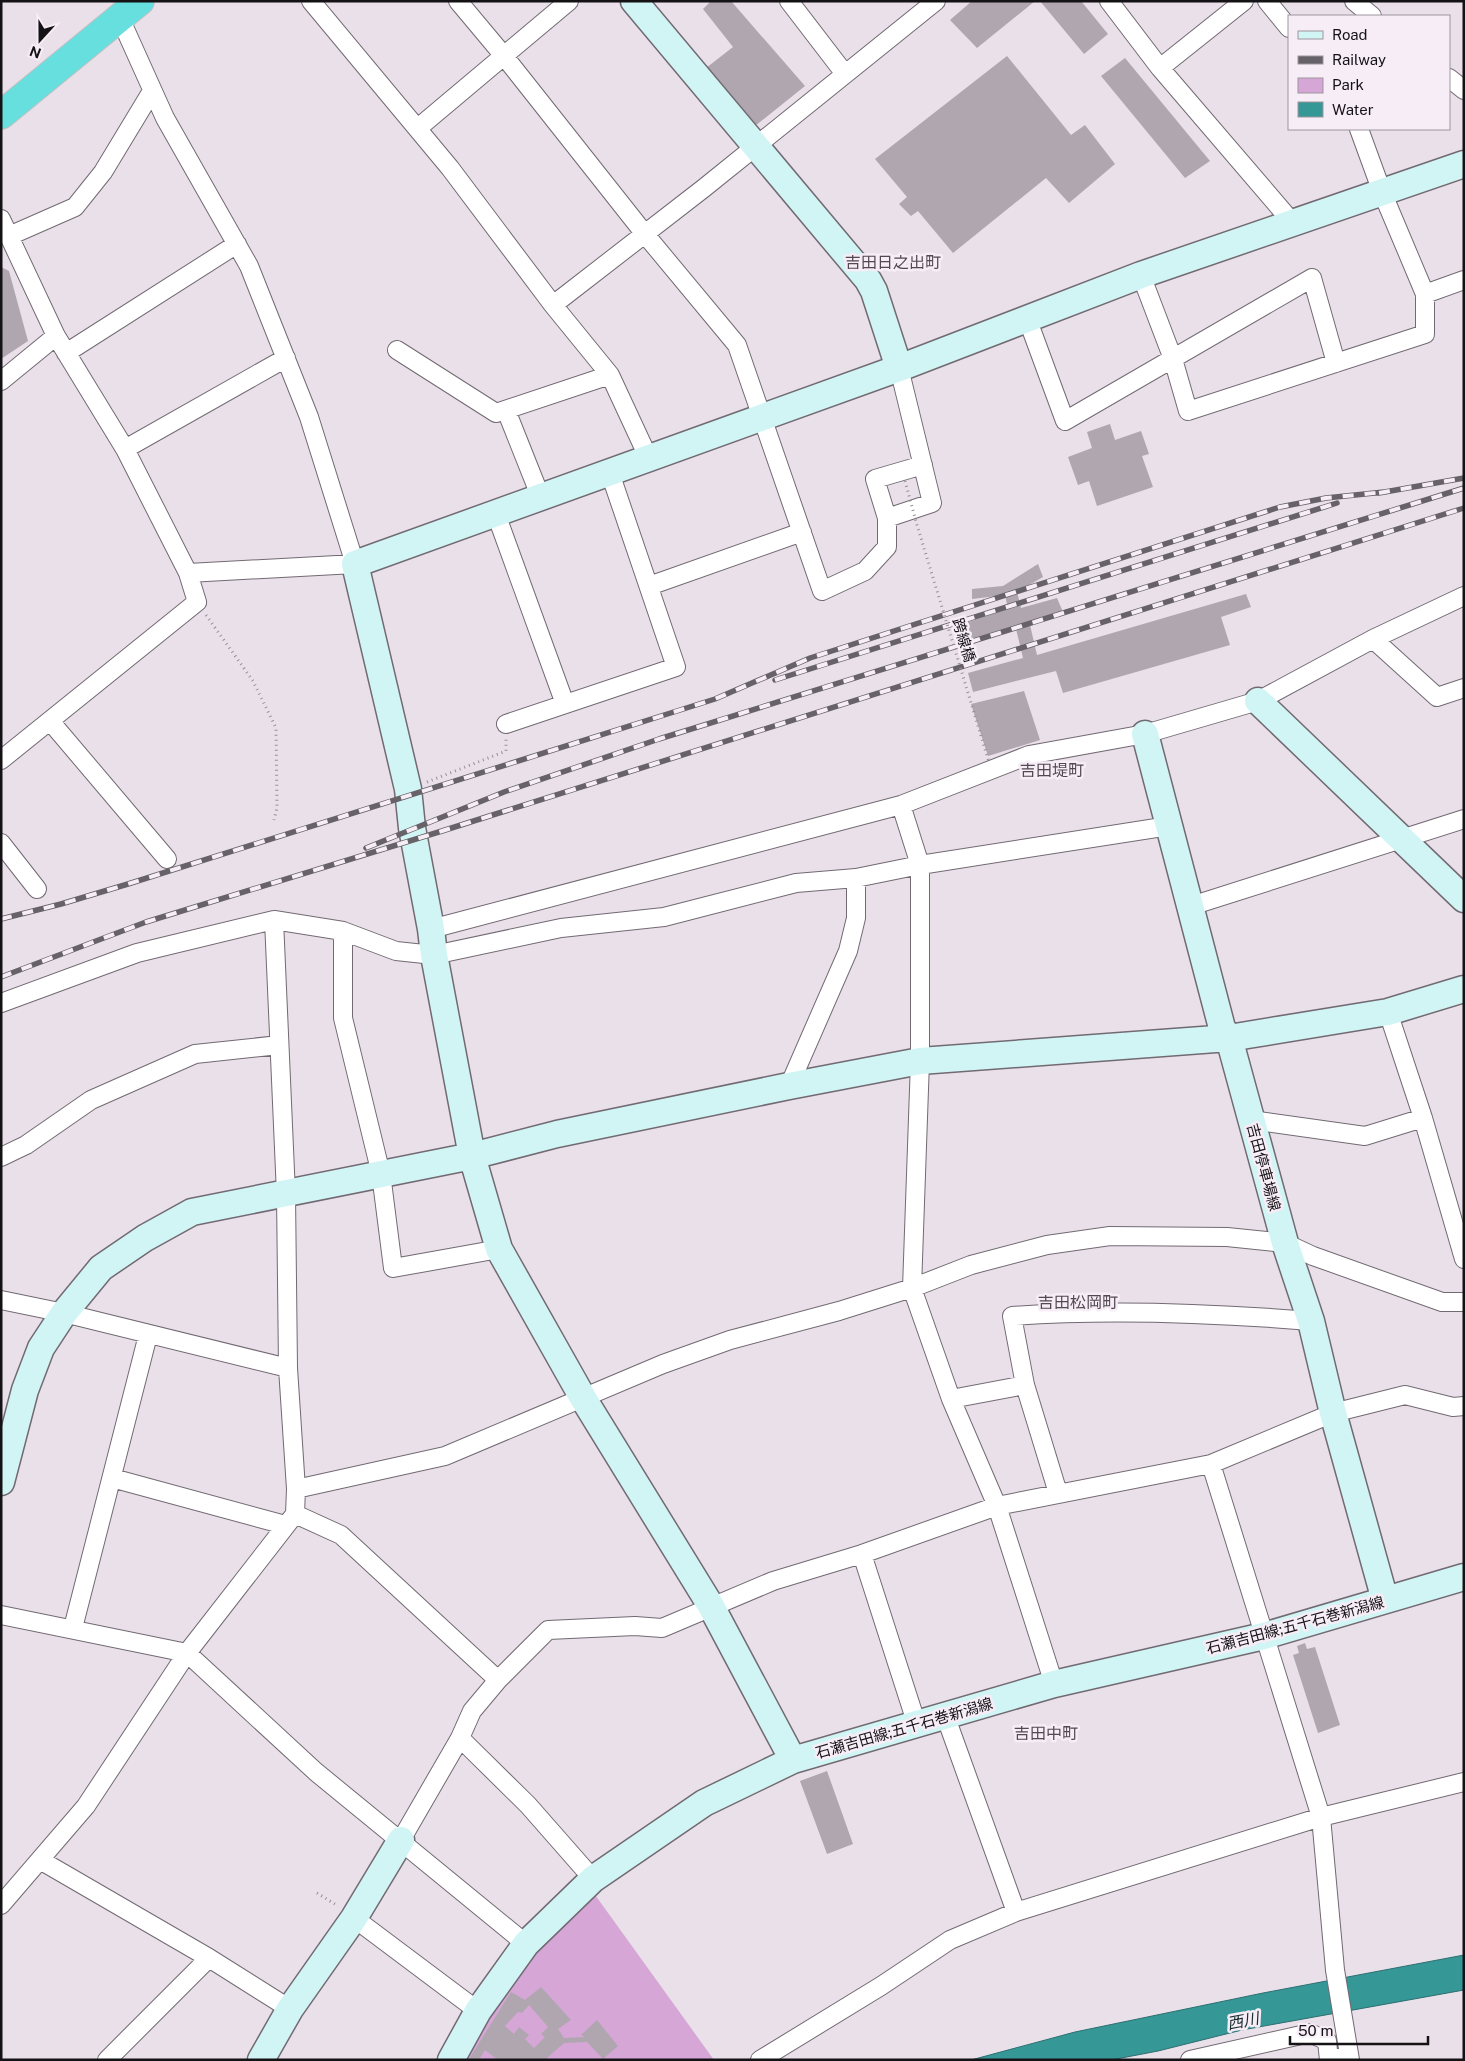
<svg xmlns="http://www.w3.org/2000/svg" width="1465" height="2061" font-family="'Public Sans','Noto Sans JP',sans-serif">
<style>
.green{fill:#d6a6d7}
.water{fill:#369797;stroke:#2c6f70}
.building{fill:#afa6af;fill-rule:evenodd}
.lines{fill:none;stroke-linecap:round;stroke-linejoin:round}
.street-casing{stroke:#726a72;stroke-width:20}
.secondary-casing{stroke:#726a72;stroke-width:29}
.highway-casing{stroke:#c2c1c2;stroke-width:30}
.path{stroke:#979097;stroke-width:3;stroke-dasharray:1 4;stroke-linecap:butt}
.street{stroke:#fff;stroke-width:18}
.secondary{stroke:#d1f5f5;stroke-width:26}
.highway{stroke:#67dfde;stroke-width:28}
.rail-casing{stroke:#676267;stroke-width:5.5}
.rail{stroke:#f7edf7;stroke-width:4;stroke-dasharray:11;stroke-linecap:butt}
.path-bridge{stroke:#979097;stroke-width:3;stroke-dasharray:1 4;stroke-linecap:butt}
.labels{text-anchor:middle;dominant-baseline:central;stroke-width:5;stroke-linejoin:round;paint-order:stroke}
.street-label{font-size:15px;fill:#151215;stroke:#f7edf7}
.neighbourhood-label{font-size:16px;fill:#524a52;stroke:#f7edf7}
.water-label{font-size:16px;font-style:italic;fill:#172d2d;stroke:#f7edf7}
</style>
<rect width="100%" height="100%" fill="#e9e0e9"/>
<path class="green" d="M593,1892L714,2060H460L533,1951Z"/>
<path class="water" d="M1464,1955V1990L1242,2030L1158,2051L1111,2060H971L1075,2032L1263,1993Z"/>
<path class="building" d="M711,1H731L805,86L755,126L706,68L733,47L703,9Z
M972,1H1035L977,48L950,20Z
M1040,1H1081L1108,34L1084,54Z
M1007,56L1071,135L1085,125L1115,164L1069,203L1046,178L953,253L918,211L911,216L899,204L907,197L875,159Z
M1125,58L1210,161L1185,178L1101,76Z
M1,267L9,271L28,341L1,359Z
M1110,424L1115,440L1141,431L1149,454L1142,456L1153,487L1097,506L1089,481L1078,485L1068,457L1092,448L1087,432Z
M1038,564L1043,577L1017,592L1021,608L1057,598L1063,612L1030,625L1037,655L1246,594L1251,607L1221,617L1230,645L1063,693L1056,671L973,692L968,673L1023,658L1016,629L960,646L954,627L1008,609L1005,595L972,599V589L1003,586Z
M1024,691L1040,740L988,756L971,704Z
M1305,1643L1307,1649L1315,1647L1340,1725L1318,1733L1293,1655L1299,1653L1297,1646Z
M827,1771L853,1844L827,1854L800,1781Z
M541,1987L571,2020L558,2029L564,2038L585,2037L581,2035L597,2020L618,2046L603,2059L587,2042L564,2043L547,2058L549,2060H498L485,2050L479,2060L469,2059L511,1992L525,2000ZM529,2005L548,2027L541,2034L545,2037L534,2048L525,2039L529,2035L519,2027L514,2034L505,2026L518,2012L522,2013Z"/>
<g class="lines">
<defs>
<path id="street" d="M311,1L450,168L553,305L610,375L649,459
M458,1L504,56L644,233L737,345L822,591L865,571L887,547V518
M789,1L845,74
M1109,1L1160,68L1292,222
M1267,1L1289,28
M1354,1L1372,16
M120,18L165,118L249,266L309,417L355,564L188,573
M1160,68L1244,1
M1449,78L1464,90
M418,128L569,1
M1359,129L1382,192L1425,294
M1,219L56,336L125,449L188,573L197,602L1,760
M9,236L75,207L103,172L152,91
M1141,275L1173,359L1188,411L1425,334V294L1464,280
M553,305L704,188L936,1
M1027,318L1065,421L1312,278L1336,363
M397,350L496,413L610,375
M66,353L237,244
M899,368L932,503L887,518L875,479L923,465
M1,381L56,336
M506,410L541,498
M125,449L286,358
M496,514L565,704
M649,586L802,532
M1373,639L1437,697L1464,688
M50,721L167,859
M506,724L676,667L610,473
M901,805L920,865V1061L912,1288L951,1399L997,1506L1054,1684
M1,843L37,889
M1191,906L1464,819
M274,920L343,931L396,951L434,955L561,928L664,917L796,883L856,878L920,865L1169,826
M431,929L901,805L1029,755L1145,734L1258,701L1373,639L1464,596
M343,931V1018L381,1174L393,1268L499,1249
M1,1003L137,953L274,920L286,1194L288,1368L296,1489L295,1514L187,1653L86,1806L1,1905
M1388,1012L1423,1118L1464,1259
M789,1086L848,951L856,918V878
M1251,1120L1365,1136L1423,1118
M1,1157L26,1145L91,1100L195,1054L279,1045
M1,1300L64,1313L288,1368
M951,1399L1025,1385
M1211,1464L1321,1817L1335,1970L1350,2060
M112,1478L285,1525
M296,1489L445,1456L663,1364L730,1340L839,1311L912,1288L971,1265L1047,1245L1110,1236L1227,1237L1285,1243L1313,1256L1442,1302H1464
M1058,1493L1025,1385L1012,1316C1111,1309 1212,1313 1311,1321
M295,1514L341,1535L498,1680
M862,1554L917,1725
M1,1615L187,1653L316,1772L526,1944
M73,1628L148,1335
M945,1715L1016,1912
M460,1738L528,1805L593,1879
M401,1840L460,1738L472,1711L498,1680L548,1630L635,1626L662,1628L773,1581L862,1554L997,1506L1211,1464L1333,1413L1405,1395L1453,1407L1464,1406
M40,1860L209,1958L290,2009
M354,1918L478,2011
M107,2060L209,1958
M760,2060L881,1986L950,1940L1016,1912L1321,1817L1464,1782
M1190,2060L1310,2033L1327,2041L1329,2060L1349,2055"/>
<path id="secondary" d="M634,1L868,280L874,291L899,368
M1258,701L1464,899
M1145,734L1222,1028L1229,1038L1285,1243L1311,1321L1333,1413L1385,1600
M1,1482L25,1390L41,1348L64,1313L101,1268L145,1238L192,1212L472,1156L557,1134L789,1086L920,1061L1229,1038L1388,1012L1464,989
M793,1760L711,1606L583,1398L499,1249L472,1156L434,955L431,929L412,828L408,789L355,564L902,367L1141,275L1464,164
M261,2060L290,2009L354,1918L401,1840
M451,2060L478,2011L526,1944L593,1879L704,1803L793,1760L1054,1684L1264,1636L1464,1577"/>
<path id="highway" d="M1,115L140,1"/>
</defs>
<use href="#street" class="street-casing"/>
<use href="#secondary" class="secondary-casing"/>
<use href="#highway" class="highway-casing"/>
<path class="path" d="M206,615L253,681L276,728L277,808L274,820
M427,782L506,751V739
M317,1893L338,1906"/>
<use href="#street" class="street"/>
<use href="#secondary" class="secondary"/>
<use href="#highway" class="highway"/>
<defs>
<path id="rail" d="M1379,493L1464,478
M775,680L1337,503
M366,848L504,792L659,739L1464,488
M1,919L61,904L128,884L715,699L810,658L1280,507L1326,498L1384,492
M1,977L146,922L442,831L1464,508"/>
</defs>
<use href="#rail" class="rail-casing"/>
<use href="#rail" class="rail"/>
<path class="path-bridge" d="M905,481L917,525L989,762"/>
</g>
<g class="labels">
<g class="street-label">
<text transform="translate(964 640) rotate(73)">跨線橋</text>
<text transform="translate(1264 1167) rotate(75)">吉田停車場線</text>
<text transform="translate(1295 1625) rotate(-15)">石瀬吉田線;五千石巻新潟線</text>
<text transform="translate(904 1728) rotate(-16)">石瀬吉田線;五千石巻新潟線</text>
</g>
<g class="neighbourhood-label">
<text x="893" y="262">吉田日之出町</text>
<text x="1052" y="770">吉田堤町</text>
<text x="1078" y="1302">吉田松岡町</text>
<text x="1046" y="1733">吉田中町</text>
</g>
<g class="water-label">
<text transform="translate(1243 2021) rotate(-11)">西川</text>
</g>
</g>
<rect width="1465" height="2061" fill="none" stroke="#151215" stroke-width="5"/>
<rect x="1288" y="15" width="162" height="115" fill="#f7edf7" stroke="#9d959d"/>
<rect x="1298" y="31" width="25" height="8" fill="#d1f5f5" stroke="#9d959d"/>
<text x="1332" y="40" font-size="15" fill="#151215">Road</text>
<rect x="1298" y="56" width="25" height="8" fill="#676267" stroke="#9d959d"/>
<text x="1332" y="65" font-size="15" fill="#151215">Railway</text>
<rect x="1298" y="78" width="25" height="15" fill="#d6a6d7" stroke="#9d959d"/>
<text x="1332" y="90" font-size="15" fill="#151215">Park</text>
<rect x="1298" y="102" width="25" height="15" fill="#369797" stroke="#9d959d"/>
<text x="1332" y="115" font-size="15" fill="#151215">Water</text>
<g transform="translate(40 40) rotate(201)" stroke="#f7edf7" stroke-width="4" paint-order="stroke">
<path d="M0-4L9 19L0 12L-9 19Z" fill="#151215"/>
<text y="-8" font-size="14" font-weight="bold" text-anchor="middle" fill="#151215">N</text>
</g>
<path d="M1290 2036v8h138v-8" fill="none" stroke="#151215" stroke-width="2.5"/>
<text x="1298" y="2036" font-size="15" fill="#151215" stroke="#f7edf7" stroke-width="4" paint-order="stroke">50 m</text>
</svg>
